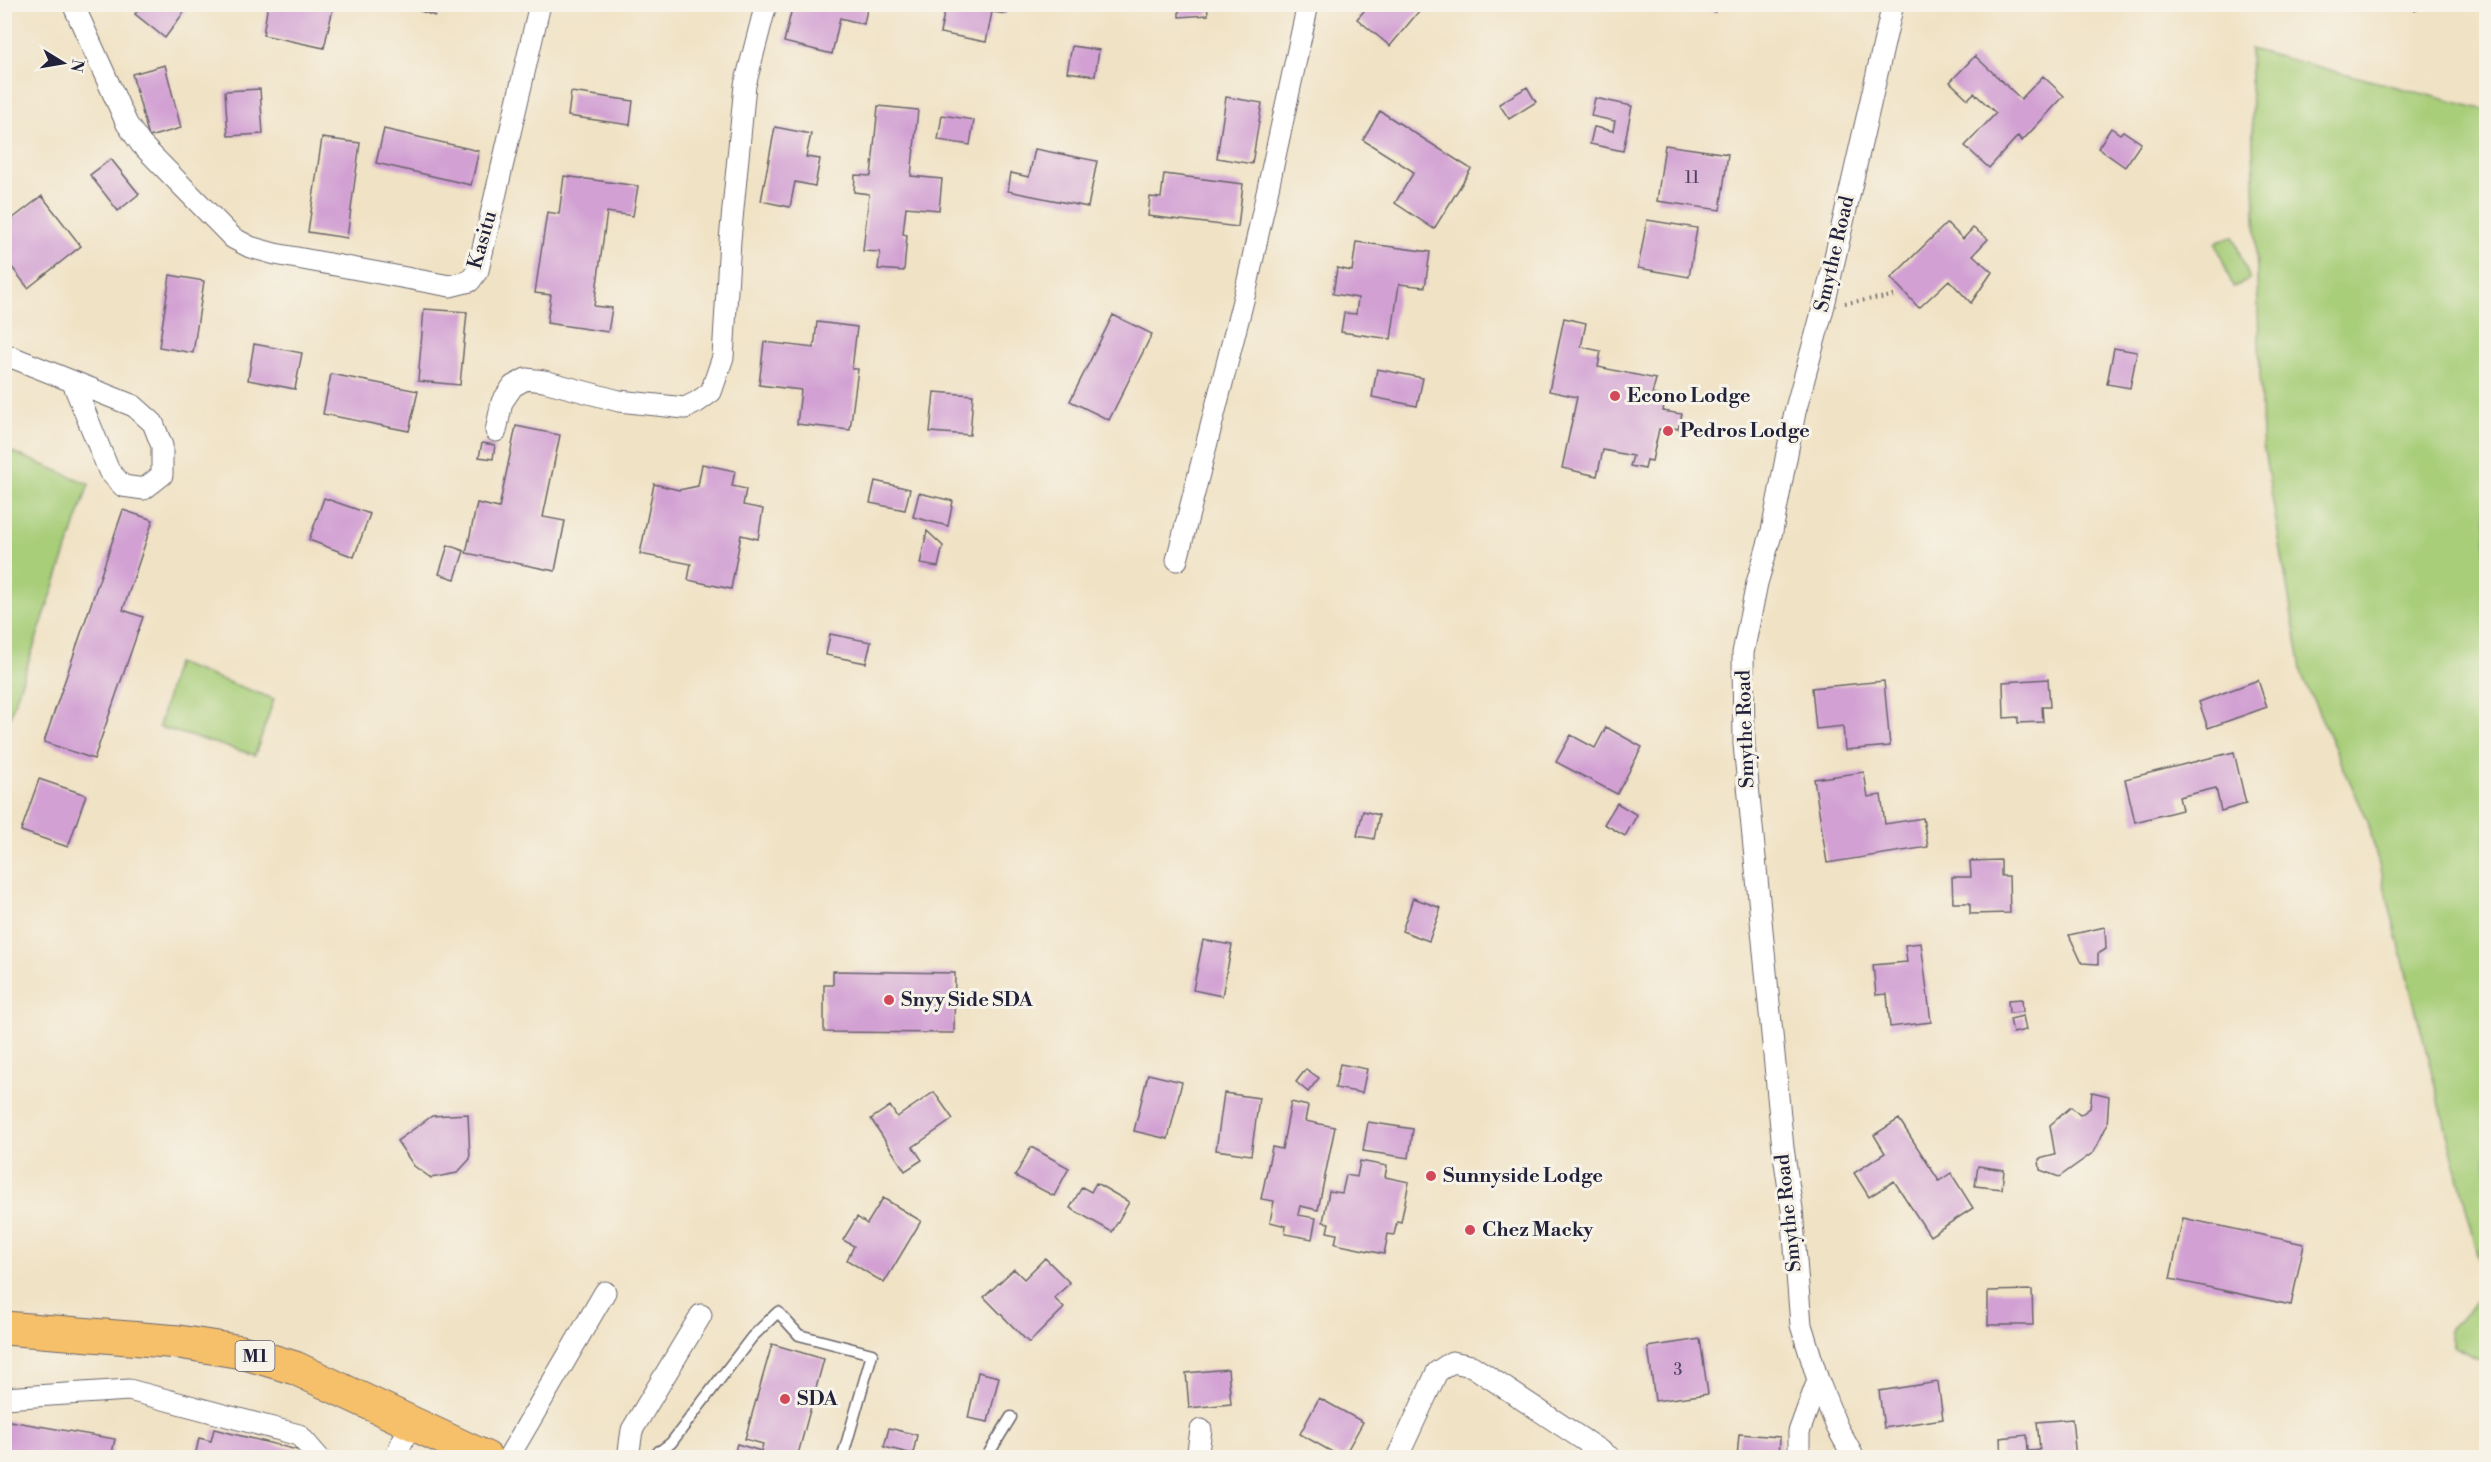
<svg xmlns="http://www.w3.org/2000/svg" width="2491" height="1462" font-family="'Libre Bodoni',serif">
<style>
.green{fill:#a8ce79;stroke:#65785a;stroke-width:1.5}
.building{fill:#d2a0d3}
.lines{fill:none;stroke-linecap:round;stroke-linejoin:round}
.lane-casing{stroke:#6a656b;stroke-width:13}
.street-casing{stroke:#6a656b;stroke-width:23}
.highway-casing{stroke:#6a656b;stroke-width:35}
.path{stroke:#6a656b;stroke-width:4;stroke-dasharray:1.5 4.5;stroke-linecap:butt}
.lane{stroke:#fff;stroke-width:10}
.street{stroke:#fff;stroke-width:21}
.highway{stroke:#f6c06b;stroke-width:33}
.poi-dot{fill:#d1495b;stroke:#f7f3e8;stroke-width:2}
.labels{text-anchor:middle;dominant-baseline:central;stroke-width:6;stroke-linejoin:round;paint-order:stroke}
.number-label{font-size:16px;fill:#4e4261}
.shield{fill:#f7f3e8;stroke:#62616f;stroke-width:1.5}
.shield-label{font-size:18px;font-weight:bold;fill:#22223b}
.street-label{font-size:20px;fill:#22223b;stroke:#f7f3e8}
.poi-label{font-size:20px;font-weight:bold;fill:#22223b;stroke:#f7f3e8;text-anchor:start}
</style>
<rect width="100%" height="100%" fill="#f7f3e8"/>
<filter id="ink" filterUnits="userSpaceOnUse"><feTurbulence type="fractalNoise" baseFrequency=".0167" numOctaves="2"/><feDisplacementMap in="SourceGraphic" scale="12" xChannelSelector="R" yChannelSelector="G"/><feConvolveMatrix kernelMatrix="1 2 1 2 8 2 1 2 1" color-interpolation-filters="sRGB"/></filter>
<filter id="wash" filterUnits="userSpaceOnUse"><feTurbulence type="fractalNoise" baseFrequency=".008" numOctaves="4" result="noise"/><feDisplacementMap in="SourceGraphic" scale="24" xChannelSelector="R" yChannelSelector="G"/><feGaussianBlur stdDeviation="1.35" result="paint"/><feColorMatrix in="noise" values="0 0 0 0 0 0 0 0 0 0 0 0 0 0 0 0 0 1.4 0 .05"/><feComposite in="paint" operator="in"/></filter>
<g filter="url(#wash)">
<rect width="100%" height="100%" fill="#f0e2c5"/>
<path class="green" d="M2250,49L2486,110V1286L2368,822L2302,675L2262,438Z
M2233,236L2250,280L2233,287L2216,243Z
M5,449L89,484L5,731Z
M176,663L274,699L255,755L159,727Z
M2479,1300H2486V1362L2453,1346L2449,1329Z"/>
<g id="blocks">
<path class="building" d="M142,4H190L165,38L135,14Z
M268,4H334L324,48L263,35Z
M400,4H439L435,16Z
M809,4H868L864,24L840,18L832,54L784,42L792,8L807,12Z
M946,4H1008L1006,14L992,12L986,42L940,33Z
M1179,4H1207L1208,15L1179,17Z
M1370,4H1425L1390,46L1357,19Z
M1687,4H1716L1715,12Z
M1072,46L1099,50L1095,76L1067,72Z
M1975,56L2021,99L2043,76L2064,96L2022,141L2018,136L1989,168L1965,146L1996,113L1974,93L1968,99L1950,82Z
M165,65L181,128L149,137L132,74Z
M1527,87L1536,102L1509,119L1499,104Z
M260,89L263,134L228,136L225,91Z
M571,92L633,101L630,125L568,116Z
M1226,97L1262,103L1252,164L1217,158Z
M1595,98L1632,106L1623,151L1590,144L1594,127L1613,131L1615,121L1591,116Z
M878,106L918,110L911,176L942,179L939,210L906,207L903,234L907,235L904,271L878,269L880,252L863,251L869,194L854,192L855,175L871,176Z
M1380,111L1471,169L1434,229L1395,203L1414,172L1363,140Z
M942,115L974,120L970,145L938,140Z
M775,127L811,134L806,157L820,159L815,186L795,182L790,207L761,201Z
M2111,128L2120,134L2123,131L2141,143L2125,167L2098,148Z
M384,129L479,151L471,185L376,163Z
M322,138L360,143L347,238L308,232Z
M1665,145L1728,154L1720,210L1657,201Z
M1035,149L1097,161L1088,207L1008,191L1011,173L1029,177Z
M111,159L139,194L118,211L90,175Z
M1164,174L1243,184L1238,227L1148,216L1150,197L1161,198Z
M564,176L638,186L633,216L607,212L594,306L612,308L608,332L547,323L551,295L535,293L547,212L559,214Z
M42,196L81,246L28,288L4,257V225Z
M1647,220L1697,228L1689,277L1638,268Z
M1947,223L1963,239L1973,228L1988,239L1973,255L1992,272L1971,303L1949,280L1919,308L1891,278Z
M1356,242L1430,252L1425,287L1399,284L1391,339L1341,332L1344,313L1356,314L1358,298L1333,294L1337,268L1352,271Z
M170,275L204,281L193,353L159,347Z
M424,309L467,312L460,385L418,381Z
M1113,315L1152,334L1109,420L1070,401Z
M1564,318L1586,323L1581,347L1601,351L1598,367L1656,379L1652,394L1665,397L1663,411L1682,414L1678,429L1669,427L1668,431L1659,429L1652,461L1647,460L1645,469L1630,466L1633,456L1603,450L1597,476L1562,468L1577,397L1549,391Z
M817,322L857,327L852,369H858L850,430L797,424L801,390L759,385L764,342L814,348Z
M254,344L302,353L295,389L248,380Z
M2114,348L2137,352L2130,388L2107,384Z
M1377,369L1423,378L1417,406L1372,397Z
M331,374L418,391L409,431L323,414Z
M934,392L973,395L970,435L930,432Z
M516,426L560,435L543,517L565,521L555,571L466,553L477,503L499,508Z
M482,443L495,445L493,459L479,457Z
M702,464L735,471L732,486L746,489L743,505L763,509L758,539L741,535L731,589L688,580L691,564L640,554L654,484L679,490L698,486Z
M875,481L910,489L905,510L870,503Z
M919,493L953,501L948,526L913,517Z
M324,498L370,514L354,557L309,540Z
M123,510L153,520L123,610L143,617L94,759L44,742Z
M927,531L943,546L938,567L920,564Z
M448,545L464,551L455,579L439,574Z
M830,634L871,642L866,663L826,655Z
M2048,679L2050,707H2042L2043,722L2018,723V717L2004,718L2003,682Z
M2258,680L2267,707L2208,728L2199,702Z
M1884,681L1890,746L1845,750L1843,726L1816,729L1812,688Z
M1606,727L1642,747L1617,794L1556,762L1571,735L1595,748Z
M2234,752L2246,804L2221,811L2216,788L2179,797L2182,810L2135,822L2125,779Z
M1864,772L1868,797L1881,795L1885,824L1923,818L1928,847L1827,863L1814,779Z
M39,779L86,795L68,847L21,831Z
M1617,803L1637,815L1625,836L1604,824Z
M1363,811L1379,815L1374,839L1357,836Z
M2001,860V876H2009L2010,913L1970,914V903H1953L1952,877H1971L1970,861Z
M1413,898L1441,908L1429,941L1402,931Z
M2105,927L2106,949L2098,954V964L2082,963L2069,935Z
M1203,940L1232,945L1222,996L1193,990Z
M1921,943L1931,1022L1890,1027L1887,994L1876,995L1873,965L1907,962L1905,945Z
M833,971L955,973L954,1033L824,1032V985H833Z
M2022,999L2023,1012L2009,1013L2008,1000Z
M2023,1016L2026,1030L2013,1033L2010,1019Z
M1340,1064L1367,1069L1362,1093L1335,1088Z
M1306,1069L1319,1078L1308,1092L1296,1082Z
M1148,1074L1182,1082L1168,1139L1134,1131Z
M934,1092L953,1119L913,1147L922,1160L905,1171L871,1119L890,1106L897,1117Z
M2092,1092L2109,1096L2107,1125L2094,1152L2059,1177L2040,1170L2039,1159L2055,1155L2050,1125L2071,1107L2080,1115L2090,1108Z
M1224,1093L1259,1098L1251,1155L1216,1150Z
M1291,1102L1308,1106L1305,1121L1335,1127L1318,1210L1300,1206L1298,1215L1316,1218L1312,1239L1285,1234L1286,1226L1270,1222L1274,1201L1261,1199L1272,1147L1282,1149Z
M468,1114L470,1159L457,1173L431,1178L414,1166L397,1141L432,1116Z
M1899,1119L1939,1181L1951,1173L1973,1208L1930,1236L1894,1181L1869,1197L1854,1173L1885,1153L1874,1135Z
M1368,1122L1413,1129L1409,1158L1363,1151Z
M1031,1147L1069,1168L1054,1196L1015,1176Z
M1360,1161L1387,1166L1385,1177L1409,1182L1401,1222L1397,1221L1394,1235L1388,1234L1384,1254L1335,1244L1337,1234L1327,1232L1329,1223L1323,1222L1329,1191L1342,1193L1346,1175L1357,1177Z
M1978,1166L2004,1170L2002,1189L1975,1186Z
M1096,1183L1129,1202L1112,1232L1070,1208L1082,1187L1091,1192Z
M883,1198L921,1221L884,1283L847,1260L854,1246L843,1240L857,1217L867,1224Z
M2183,1218L2304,1244L2291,1305L2170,1279Z
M1045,1258L1070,1283L1054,1298L1064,1308L1029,1343L984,1297L1014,1269L1024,1279Z
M2032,1290L2033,1325H1988V1291Z
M1700,1339L1708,1394L1655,1401L1648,1347Z
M772,1344L824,1359L797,1458H733L737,1444L761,1451L763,1444L745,1439Z
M1228,1369L1231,1404L1189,1408L1186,1373Z
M978,1372L999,1377L988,1422L968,1418Z
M1938,1382L1943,1419L1884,1428L1879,1391Z
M1319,1398L1363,1422L1343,1458L1300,1434Z
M2072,1419L2076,1458H2001L2000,1438L2027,1435L2028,1451L2040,1450L2037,1422Z
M4,1420L115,1439L111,1458H4Z
M889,1428L917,1435L913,1454L884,1447Z
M214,1429L301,1451L300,1458L195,1457L199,1438L211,1441Z
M1739,1434L1780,1437L1779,1458H1737Z"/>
</g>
</g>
<g filter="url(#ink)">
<use href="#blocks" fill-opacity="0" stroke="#6a656b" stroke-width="1.5"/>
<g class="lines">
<defs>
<path id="lane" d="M659,1451L673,1458
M651,1458L671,1443L752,1337L778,1312L799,1335L872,1354L844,1452
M986,1458L1011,1417"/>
<path id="street" d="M73,4L127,124L141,144L233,238L250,247L275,254L450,286L470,281L478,270L540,4
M4,354L134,406L153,423L162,446V475L144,489L123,486L109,471L73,383
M496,431L502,402L513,386L526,379L544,381L619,401L685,408L697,402L711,392L723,357L730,240L745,85L766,4
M1177,560L1247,285L1308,4
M4,1398L129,1390L299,1435L319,1458
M395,1458L411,1422
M508,1458L605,1292
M628,1458L632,1430L701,1315
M1197,1458L1201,1430
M1397,1458L1437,1372L1452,1362L1472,1366L1611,1458
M1799,1458V1432L1818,1380
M1854,1458L1837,1427L1818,1380L1801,1325L1792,1209L1783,1148L1744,744L1743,653L1757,583L1772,531L1795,412L1824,305L1893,4"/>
<path id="highway" d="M4,1328L179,1342L242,1352L295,1368L486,1458"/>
</defs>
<use href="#lane" class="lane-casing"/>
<use href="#street" class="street-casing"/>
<use href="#highway" class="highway-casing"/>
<path class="path" d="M2414,4L2417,14
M1845,303L1894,296"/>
<use href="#lane" class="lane"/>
<use href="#street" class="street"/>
<use href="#highway" class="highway"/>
</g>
</g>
<g class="poi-dot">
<circle cx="1615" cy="396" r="6"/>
<circle cx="1668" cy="431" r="6"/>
<circle cx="889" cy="1000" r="6"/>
<circle cx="1431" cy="1176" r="6"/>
<circle cx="1470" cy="1230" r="6"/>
<circle cx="785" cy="1399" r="6"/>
</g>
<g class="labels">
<g class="number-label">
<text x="1692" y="178">11</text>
<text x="1678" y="1370">3</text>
</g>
<rect class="shield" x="235.5" y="1341" width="39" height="30" rx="4.5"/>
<g class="shield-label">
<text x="255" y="1356">M1</text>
</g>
<g class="street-label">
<text transform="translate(483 240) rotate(-74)">Kasitu</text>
<text transform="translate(1835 254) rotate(-77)">Smythe Road</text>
<text transform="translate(1746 729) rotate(-92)">Smythe Road</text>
<text transform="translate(1789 1213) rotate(-96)">Smythe Road</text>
</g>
<g class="poi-label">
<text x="1627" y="396">Econo Lodge</text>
<text x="1680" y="431">Pedros Lodge</text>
<text x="901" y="1000">Snyy Side SDA</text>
<text x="1443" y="1176">Sunnyside Lodge</text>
<text x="1482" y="1230">Chez Macky</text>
<text x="797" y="1399">SDA</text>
</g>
</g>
<rect width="2491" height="1462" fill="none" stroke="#f7f3e8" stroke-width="24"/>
<g transform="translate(63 63) rotate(101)" stroke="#f7f3e8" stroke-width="4.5" paint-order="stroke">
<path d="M0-4.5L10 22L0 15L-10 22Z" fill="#22223b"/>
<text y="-9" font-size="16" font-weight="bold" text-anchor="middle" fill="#22223b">N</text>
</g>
</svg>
